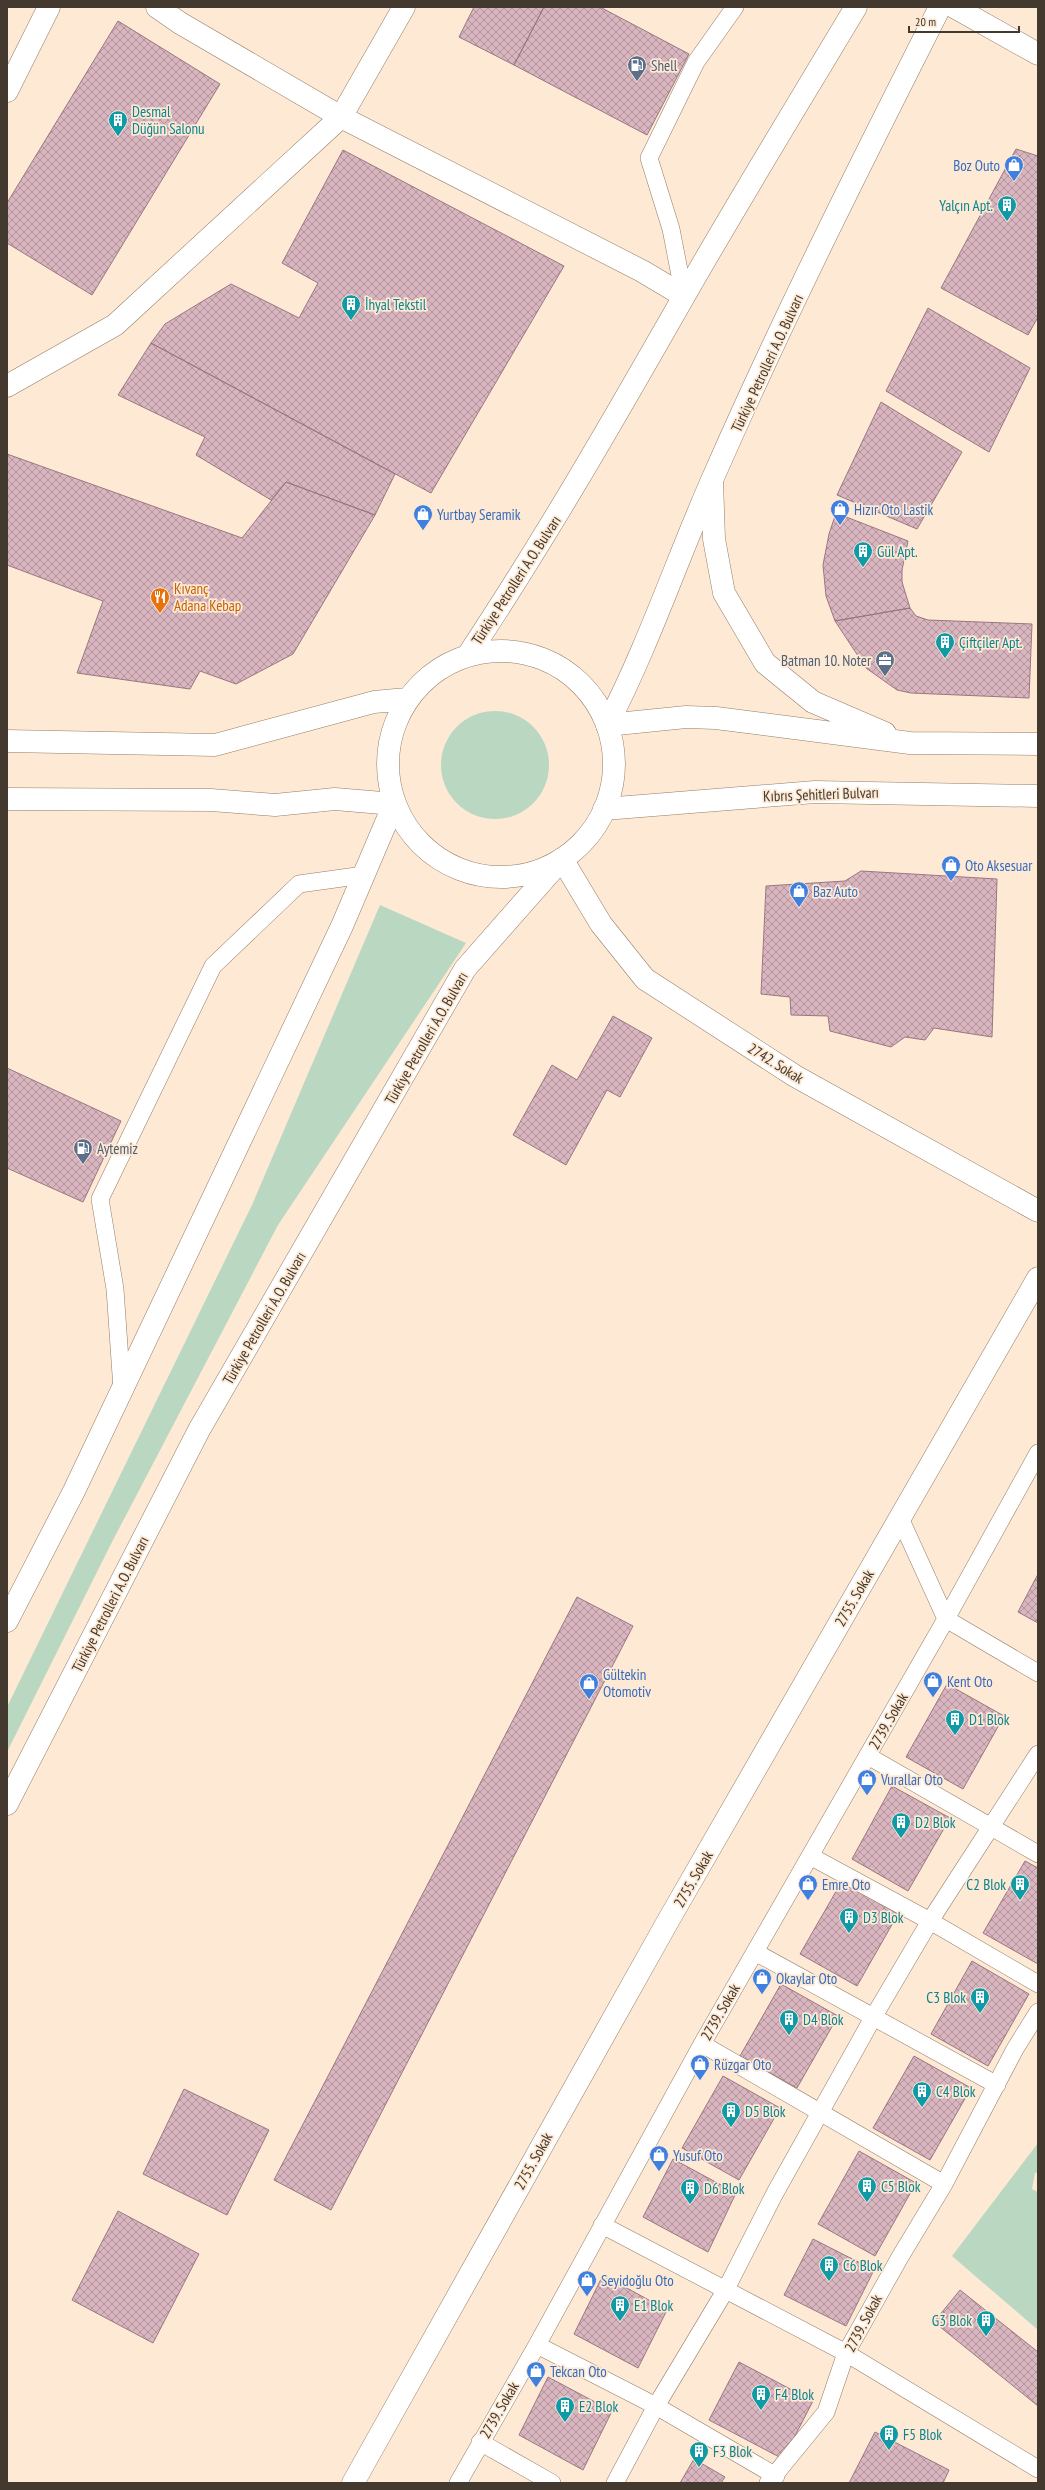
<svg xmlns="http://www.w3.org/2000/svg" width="1045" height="2490" font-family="'PT Sans Narrow',sans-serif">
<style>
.green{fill:#bad8c1}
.building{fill:url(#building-cross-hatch);stroke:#997782}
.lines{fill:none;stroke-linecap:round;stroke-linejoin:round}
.lane-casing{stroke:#947d66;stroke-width:18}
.street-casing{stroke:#947d66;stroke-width:23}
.secondary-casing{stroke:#947d66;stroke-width:23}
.highway-casing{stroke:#947d66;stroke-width:23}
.lane{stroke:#fff;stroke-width:17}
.street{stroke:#fff;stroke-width:22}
.secondary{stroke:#fff;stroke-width:22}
.highway{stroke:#fff;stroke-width:22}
.labels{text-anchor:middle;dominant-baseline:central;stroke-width:3.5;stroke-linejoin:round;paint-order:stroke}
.service-label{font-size:15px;fill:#4e5e75;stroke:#fde9d4;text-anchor:start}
.culture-label{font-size:15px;fill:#0d838f;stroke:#fde9d4;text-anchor:start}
.shop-label{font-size:15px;fill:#366cbe;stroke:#fde9d4;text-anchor:start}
.street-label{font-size:15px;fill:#43392e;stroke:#fde9d4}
.food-label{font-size:15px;fill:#c56008;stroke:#fde9d4;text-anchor:start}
</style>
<defs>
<pattern id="building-cross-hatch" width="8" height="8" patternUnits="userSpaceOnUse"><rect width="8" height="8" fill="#d9b5c0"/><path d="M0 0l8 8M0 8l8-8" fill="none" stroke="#b2949c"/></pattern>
</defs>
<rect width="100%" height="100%" fill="#fde9d4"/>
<path class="green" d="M441 765a54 54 0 1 1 108 0a54 54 0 1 1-108 0Z
M380,905L466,943L278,1225L113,1540L7,1752V1707L252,1205Z
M1038,2143V2172L1035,2173L1032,2189L1038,2192V2330L952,2256Z"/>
<path class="building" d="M474,7H544L514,65L459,37Z
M544,7H600L689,54L647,135L514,65Z
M118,21L220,84L92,295L7,243V203Z
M1016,149L1038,156V317L1028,335L941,288Z
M343,150L564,266L431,493L151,343L165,324L231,284L299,318L318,283L282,263Z
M928,308L1030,368L989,452L886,391Z
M151,343L395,474L375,515L286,482L271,500L196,455L205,437L118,395Z
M881,402L962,452L917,529L837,495Z
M7,454L242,538L286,482L375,515L293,654L236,684L200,671L190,689L77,673L103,601L7,565Z
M836,513L908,541L902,570V582L910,608L835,621L826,596L823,565L829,534Z
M910,608L916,616L928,620L1032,624L1029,698L911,693L897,690L866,668L835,621Z
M861,871L997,879L992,1037L934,1028L925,1040L905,1037L891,1047L830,1031L828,1016L791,1015L790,997L761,994L766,886L845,881Z
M613,1016L652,1038L620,1097L607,1090L566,1165L513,1135L552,1065L577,1080Z
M7,1068L121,1121L83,1202L7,1168Z
M1038,1574V1623L1018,1612Z
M577,1597L633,1626L331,2210L274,2180Z
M947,1684L1004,1716L963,1789L906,1757Z
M892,1786L950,1818L908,1891L852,1859Z
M1025,1861L1038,1868V1964L983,1933Z
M842,1881L898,1914L857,1986L800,1954Z
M972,1961L1029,1994L988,2066L931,2034Z
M781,1984L838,2016L797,2088L740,2056Z
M914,2056L971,2088L930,2160L873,2128Z
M723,2076L780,2108L739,2180L682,2148Z
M184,2089L269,2130L227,2215L143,2174Z
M859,2151L916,2183L875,2256L818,2224Z
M673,2159L736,2193L708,2252L643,2217Z
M118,2211L199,2254L153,2343L72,2300Z
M813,2239L874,2270L846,2326L784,2295Z
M603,2275L667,2310L638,2368L574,2334Z
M960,2290L1038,2352V2406L934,2322Z
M739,2362L813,2401L783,2459L709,2420Z
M548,2377L612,2411L583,2470L519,2435Z
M875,2432L949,2470L943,2483H849Z
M694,2459L725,2477L721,2483H680Z"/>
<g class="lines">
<defs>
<path id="lane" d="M684,296L671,229L649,158L696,62L735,7
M122,1389L115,1289L100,1199L213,966L299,884L364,875
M1038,1453L946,1619L1038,1673
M868,1756L1038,1854
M810,1856L930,1921L1038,1984
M755,1952L997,2085
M702,2044L944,2184
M602,2225L846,2353L1038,2469
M537,2345L656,2406L776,2476
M480,2442L552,2483
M458,2483L537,2345L702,2044L946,1619L900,1518
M615,2483L656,2406L725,2291L775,2193L874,2016L930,1921L1038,1754
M768,2483L826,2412L846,2353L900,2257L944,2184L1015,2049L1038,2012"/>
<path id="street" d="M157,7L180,23L341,117L642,271L684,296
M954,7L1038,54
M7,91L49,7
M7,386L115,325L341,117L404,7
M562,859L601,924L645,979L795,1076L1038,1211
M353,2483L668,1921L1038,1278"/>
<path id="secondary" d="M712,480L714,539L724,593L765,663L813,702L885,733
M607,725L686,717L716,718L910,743L1038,744
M604,809L815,792L1038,796"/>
<path id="highway" d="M388 764a113 113 0 1 1 226 0a113 113 0 1 1-226 0Z
M468,655C545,539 614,419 683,298C739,200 798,104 856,7
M607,725C648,646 676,562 712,480C782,320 861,163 940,7
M7,741L215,745L374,702L407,699
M7,799L211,800L275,805L335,799L394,804L342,926L74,1491L7,1621
M7,1804L199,1430L465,969L562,859"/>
</defs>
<use href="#lane" class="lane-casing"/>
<use href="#street" class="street-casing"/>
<use href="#secondary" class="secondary-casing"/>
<use href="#highway" class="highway-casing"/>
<use href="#lane" class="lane"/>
<use href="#street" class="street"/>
<use href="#secondary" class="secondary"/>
<use href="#highway" class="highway"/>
</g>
<defs>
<symbol id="fuel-pin" viewBox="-11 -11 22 30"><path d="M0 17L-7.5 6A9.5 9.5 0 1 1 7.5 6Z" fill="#5c6f8a" stroke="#fde9d4"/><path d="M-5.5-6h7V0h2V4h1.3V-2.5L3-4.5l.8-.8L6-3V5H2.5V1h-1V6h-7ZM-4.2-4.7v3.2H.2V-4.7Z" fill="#fff"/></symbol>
<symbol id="building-pin" viewBox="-11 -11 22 30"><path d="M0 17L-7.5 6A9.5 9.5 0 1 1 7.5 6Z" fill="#0f9aa8" stroke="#fde9d4"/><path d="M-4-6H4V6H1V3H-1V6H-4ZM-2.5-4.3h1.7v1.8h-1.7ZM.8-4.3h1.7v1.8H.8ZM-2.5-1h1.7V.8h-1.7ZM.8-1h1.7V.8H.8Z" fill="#fff"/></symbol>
<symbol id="shop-pin" viewBox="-11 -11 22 30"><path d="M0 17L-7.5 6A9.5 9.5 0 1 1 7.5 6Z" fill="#3f7fe0" stroke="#fde9d4"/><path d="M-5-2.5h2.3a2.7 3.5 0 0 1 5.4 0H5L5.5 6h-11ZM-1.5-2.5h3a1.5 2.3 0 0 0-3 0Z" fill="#fff"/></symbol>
<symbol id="restaurant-pin" viewBox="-11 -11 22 30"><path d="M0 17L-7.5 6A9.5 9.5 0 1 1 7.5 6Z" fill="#e8710a" stroke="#fde9d4"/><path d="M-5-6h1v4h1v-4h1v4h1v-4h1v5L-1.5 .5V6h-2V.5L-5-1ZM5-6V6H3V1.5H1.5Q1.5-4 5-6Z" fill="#fff"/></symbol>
<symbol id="office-pin" viewBox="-11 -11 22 30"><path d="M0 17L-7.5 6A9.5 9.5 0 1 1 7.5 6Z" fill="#5c6f8a" stroke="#fde9d4"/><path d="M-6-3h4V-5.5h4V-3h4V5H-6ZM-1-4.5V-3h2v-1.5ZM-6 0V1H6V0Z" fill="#fff"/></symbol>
</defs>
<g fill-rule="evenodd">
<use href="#fuel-pin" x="626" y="54" width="22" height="30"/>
<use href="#building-pin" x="107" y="109" width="22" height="30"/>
<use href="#shop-pin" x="1003" y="154" width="22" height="30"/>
<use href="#building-pin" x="996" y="194" width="22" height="30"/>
<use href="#building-pin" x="340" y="293" width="22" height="30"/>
<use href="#shop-pin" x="829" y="498" width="22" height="30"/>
<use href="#shop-pin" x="412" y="503" width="22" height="30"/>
<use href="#building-pin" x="852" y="540" width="22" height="30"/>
<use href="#restaurant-pin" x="149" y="586" width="22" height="30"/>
<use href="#building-pin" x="934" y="631" width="22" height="30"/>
<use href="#office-pin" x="874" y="649" width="22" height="30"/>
<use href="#shop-pin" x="940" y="854" width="22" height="30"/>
<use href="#shop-pin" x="788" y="880" width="22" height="30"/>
<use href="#fuel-pin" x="72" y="1137" width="22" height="30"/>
<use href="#shop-pin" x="922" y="1670" width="22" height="30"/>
<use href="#shop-pin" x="578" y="1672" width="22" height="30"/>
<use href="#building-pin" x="944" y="1708" width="22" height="30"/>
<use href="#shop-pin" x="856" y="1768" width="22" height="30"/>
<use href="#building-pin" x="890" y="1811" width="22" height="30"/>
<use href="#shop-pin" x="797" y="1873" width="22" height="30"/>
<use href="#building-pin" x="1009" y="1873" width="22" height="30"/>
<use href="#building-pin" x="838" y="1906" width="22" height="30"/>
<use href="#shop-pin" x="751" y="1967" width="22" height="30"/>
<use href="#building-pin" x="969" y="1986" width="22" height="30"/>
<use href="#building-pin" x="778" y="2008" width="22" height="30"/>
<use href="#shop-pin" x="689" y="2053" width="22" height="30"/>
<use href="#building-pin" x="911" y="2080" width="22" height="30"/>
<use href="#building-pin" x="720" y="2100" width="22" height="30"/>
<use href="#shop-pin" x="648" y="2144" width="22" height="30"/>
<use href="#building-pin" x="856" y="2175" width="22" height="30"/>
<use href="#building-pin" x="679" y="2177" width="22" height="30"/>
<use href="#building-pin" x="818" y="2254" width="22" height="30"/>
<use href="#shop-pin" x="576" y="2269" width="22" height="30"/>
<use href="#building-pin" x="609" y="2294" width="22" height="30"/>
<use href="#building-pin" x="975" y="2309" width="22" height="30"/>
<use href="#shop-pin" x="525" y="2360" width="22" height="30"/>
<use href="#building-pin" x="750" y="2383" width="22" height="30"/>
<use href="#building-pin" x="554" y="2395" width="22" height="30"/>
<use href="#building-pin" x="878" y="2423" width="22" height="30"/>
<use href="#building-pin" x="688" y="2440" width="22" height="30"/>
</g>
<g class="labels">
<g class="service-label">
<text x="651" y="65">Shell</text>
<text x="871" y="660" text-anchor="end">Batman 10. Noter</text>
<text x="97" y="1148">Aytemiz</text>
</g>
<g class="culture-label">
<text x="132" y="111">Desmal<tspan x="132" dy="17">Düğün Salonu</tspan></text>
<text x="993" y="205" text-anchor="end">Yalçın Apt.</text>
<text x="365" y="304">İhyal Tekstil</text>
<text x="877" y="551">Gül Apt.</text>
<text x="959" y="642">Çiftçiler Apt.</text>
<text x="969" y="1719">D1 Blok</text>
<text x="915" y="1822">D2 Blok</text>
<text x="1006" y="1884" text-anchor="end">C2 Blok</text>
<text x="863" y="1917">D3 Blok</text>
<text x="966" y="1997" text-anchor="end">C3 Blok</text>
<text x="803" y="2019">D4 Blok</text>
<text x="936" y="2091">C4 Blok</text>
<text x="745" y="2111">D5 Blok</text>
<text x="881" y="2186">C5 Blok</text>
<text x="704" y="2188">D6 Blok</text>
<text x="843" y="2265">C6 Blok</text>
<text x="634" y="2305">E1 Blok</text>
<text x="972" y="2320" text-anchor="end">G3 Blok</text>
<text x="775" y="2394">F4 Blok</text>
<text x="579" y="2406">E2 Blok</text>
<text x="903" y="2434">F5 Blok</text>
<text x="713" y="2451">F3 Blok</text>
</g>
<g class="shop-label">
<text x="1000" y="165" text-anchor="end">Boz Outo</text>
<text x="854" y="509">Hızır Oto Lastik</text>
<text x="437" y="514">Yurtbay Seramik</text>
<text x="965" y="865">Oto Aksesuar</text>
<text x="813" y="891">Baz Auto</text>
<text x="603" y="1674">Gültekin<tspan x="603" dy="17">Otomotiv</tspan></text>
<text x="947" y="1681">Kent Oto</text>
<text x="881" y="1779">Vurallar Oto</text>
<text x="822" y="1884">Emre Oto</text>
<text x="776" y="1978">Okaylar Oto</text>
<text x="714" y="2064">Rüzgar Oto</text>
<text x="673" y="2155">Yusuf Oto</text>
<text x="601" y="2280">Seyidoğlu Oto</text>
<text x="550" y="2371">Tekcan Oto</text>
</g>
<g class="street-label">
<text transform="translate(767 363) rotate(-65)">Türkiye Petrolleri A.O. Bulvarı</text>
<text transform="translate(516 580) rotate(-57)">Türkiye Petrolleri A.O. Bulvarı</text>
<text transform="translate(821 794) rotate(-2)">Kıbrıs Şehitleri Bulvarı</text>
<text transform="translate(426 1038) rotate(-60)">Türkiye Petrolleri A.O. Bulvarı</text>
<text transform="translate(776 1063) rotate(32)">2742. Sokak</text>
<text transform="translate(264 1318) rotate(-60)">Türkiye Petrolleri A.O. Bulvarı</text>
<text transform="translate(854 1598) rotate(-60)">2755. Sokak</text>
<text transform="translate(110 1604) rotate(-63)">Türkiye Petrolleri A.O. Bulvarı</text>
<text transform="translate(888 1721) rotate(-60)">2739. Sokak</text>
<text transform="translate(693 1879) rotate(-60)">2755. Sokak</text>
<text transform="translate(720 2012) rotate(-60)">2739. Sokak</text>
<text transform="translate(533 2161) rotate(-61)">2755. Sokak</text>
<text transform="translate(863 2323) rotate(-62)">2739. Sokak</text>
<text transform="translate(499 2410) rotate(-60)">2739. Sokak</text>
</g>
<g class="food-label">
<text x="174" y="588">Kıvanç<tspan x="174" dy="17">Adana Kebap</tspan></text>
</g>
</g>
<rect width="1045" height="2490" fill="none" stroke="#43392e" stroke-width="16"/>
<path d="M909 26v6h110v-6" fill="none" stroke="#43392e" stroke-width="2"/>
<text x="915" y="26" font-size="12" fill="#43392e" stroke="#fde9d4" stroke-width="3" paint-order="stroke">20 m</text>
</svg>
